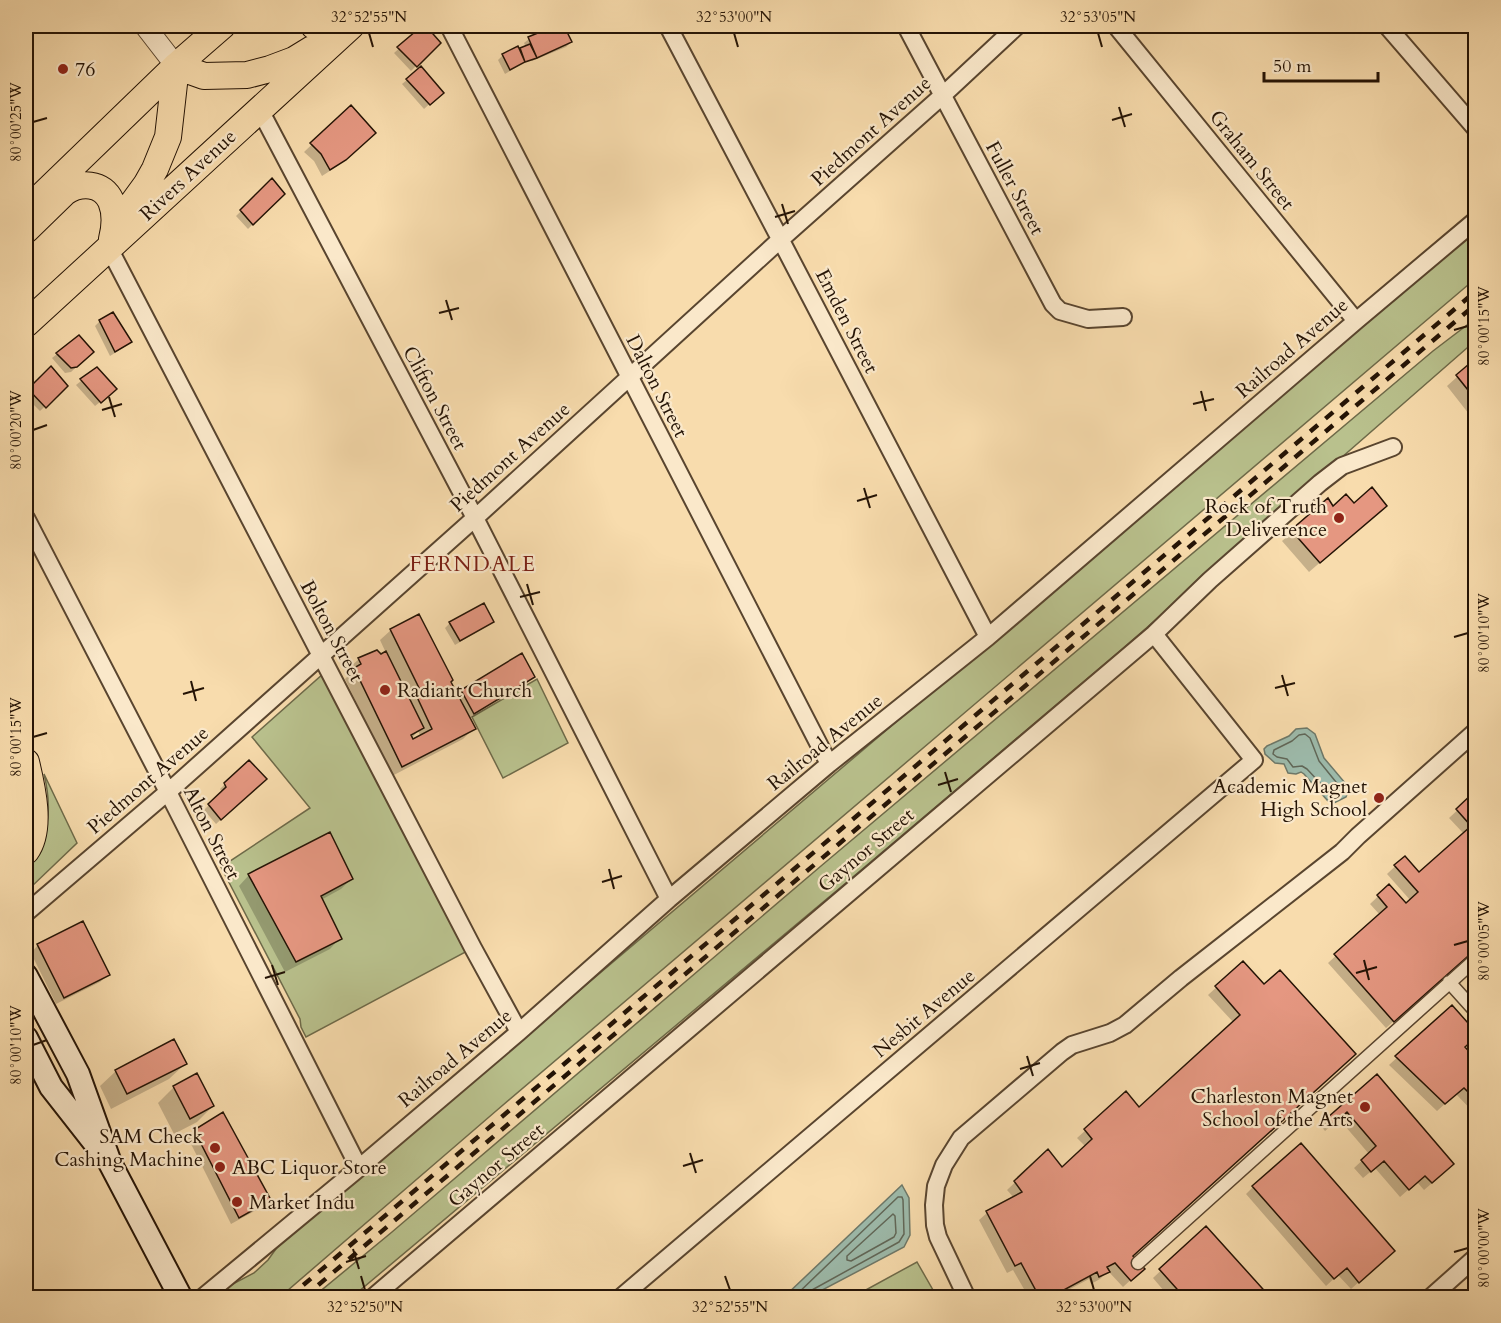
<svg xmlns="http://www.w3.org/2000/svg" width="1501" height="1323" font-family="Cardo,serif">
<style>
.green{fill:#b9c18d;stroke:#6e6a49;stroke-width:1.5}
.water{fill:#9dbbac;stroke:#6d7869;stroke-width:1.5}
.shadow{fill:#0003;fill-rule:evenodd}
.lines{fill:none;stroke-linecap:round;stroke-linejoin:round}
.shore{stroke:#606758;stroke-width:1.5}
.building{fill:#e59781;stroke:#241305;stroke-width:1.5}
.pedestrian-casing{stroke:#59452f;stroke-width:15}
.minor-casing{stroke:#59452f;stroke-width:20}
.tertiary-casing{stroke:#59452f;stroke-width:22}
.secondary-casing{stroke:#241305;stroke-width:26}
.primary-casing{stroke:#241305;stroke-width:28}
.pedestrian{stroke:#fae8ca;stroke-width:12}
.minor{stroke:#fae8ca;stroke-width:16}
.tertiary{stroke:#fae8ca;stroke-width:20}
.secondary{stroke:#fae8ca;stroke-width:22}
.primary{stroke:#f8dcad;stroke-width:26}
.rail{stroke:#241305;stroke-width:4.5;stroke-dasharray:10 10;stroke-linecap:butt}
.ticks{fill:none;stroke:#241305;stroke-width:2}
.poi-dot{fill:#8f2418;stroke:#fae8ca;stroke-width:2}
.labels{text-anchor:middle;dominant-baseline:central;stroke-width:4.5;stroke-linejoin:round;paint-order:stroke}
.poi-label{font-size:20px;fill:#241305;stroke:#fae8ca;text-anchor:start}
.street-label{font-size:20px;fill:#241305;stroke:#fae8ca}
.neighbourhood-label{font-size:21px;letter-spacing:1.5px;fill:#7a1f14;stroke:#fae8ca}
.neatline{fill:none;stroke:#241305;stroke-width:2}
.ticks-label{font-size:15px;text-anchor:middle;fill:#241305}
</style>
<rect width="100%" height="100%" fill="#f8dcad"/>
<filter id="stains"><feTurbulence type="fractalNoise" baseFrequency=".00333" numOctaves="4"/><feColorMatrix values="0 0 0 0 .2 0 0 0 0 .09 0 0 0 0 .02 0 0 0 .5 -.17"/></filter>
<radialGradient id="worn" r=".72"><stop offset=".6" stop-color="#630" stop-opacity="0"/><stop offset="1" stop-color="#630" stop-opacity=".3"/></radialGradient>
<path class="green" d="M1475,231V279L496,1111L280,1297L219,1298L227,1287L254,1273L268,1260L278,1246Z
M1475,319V341L1120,651L847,882L352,1297L312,1298L392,1232L821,866L1433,351Z
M323,674L473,948L306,1037L301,1027L300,1019L221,867L310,808L252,737Z
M537,679L568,743L503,778L472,717Z
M44,774L77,843L28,890L26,891C26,884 24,874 27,868C30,862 35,859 38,853C50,825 51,803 44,774Z
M917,1262L937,1297H853Z"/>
<path class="water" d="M1307,728L1315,734L1324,758L1346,784L1348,792L1346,797L1334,803L1328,801L1304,774L1301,772L1296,774L1288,773L1284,764L1275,763L1265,754L1264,749L1267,746L1289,736L1296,729Z
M902,1185L909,1198L910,1235L904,1247L809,1297H784Z"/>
<path class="shadow" d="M424,26L439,43L411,71L394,53Z
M559,26H563L571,42L566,47L532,61L531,60L521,64L505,74L498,60L503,55L519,52L526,47L524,43L529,39Z
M407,80L437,97L424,109L402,84Z
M351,107L367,141L339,165L322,176L314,161L304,152Z
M272,181L283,194L248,229L236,216Z
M100,321L131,341L126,346L110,356L95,326Z
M92,352L71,372L65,373L52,358L57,354Z
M1476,360V423L1447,386Z
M51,368L66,386L40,411L26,397V394Z
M96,369L110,394L95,406L76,385Z
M1328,501L1332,508L1354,505L1374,516L1309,572L1282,541Z
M492,621L487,626L455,645L445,628L450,623Z
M391,630L457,696L462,691L533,677L525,685L469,719L474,728L463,739L392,776L345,679L350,674L348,669L359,659L380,656L386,653L380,640ZM418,731L421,737L412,741V738Z
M1476,672V687L1469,679Z
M265,779L216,824L204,810L222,792L220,789L225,784Z
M1474,795L1476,948L1386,1028L1328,963L1380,915L1370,904L1389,886L1406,905L1411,901L1387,874L1404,858L1419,874L1464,834L1449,818Z
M249,875L352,878L341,889L321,900L340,938L330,949L285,972L239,886Z
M38,945L108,975L100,982L56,1004L31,953Z
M1243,963L1264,987L1131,1256L1135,1276L1123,1287L1108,1271L1100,1279L1091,1284L1089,1279L1053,1298H1026L1028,1296L1013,1270L1007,1273L979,1220L987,1213L1014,1198L1007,1190L1048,1151L1062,1169L1086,1147L1077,1138L1126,1094L1139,1109L1234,1023L1208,995Z
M1452,1007L1463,1047L1476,1061V1115L1456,1094L1437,1111L1389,1065Z
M185,1064L169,1079L111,1109L100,1086L116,1071Z
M1377,1076L1445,1172L1424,1190L1417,1182L1400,1197L1375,1168L1363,1178L1354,1168L1369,1154L1339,1119L1325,1131L1321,1126Z
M174,1087L213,1106L197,1122L174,1134L158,1103Z
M195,1131L269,1200L262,1207L231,1224L188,1138Z
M1253,1187L1386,1258L1351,1289L1338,1275L1326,1286L1246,1194Z
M1206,1228L1269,1298H1170L1153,1278Z"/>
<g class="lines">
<path class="shore" d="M1299,735L1305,734L1310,738L1319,761L1340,787L1341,791L1340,794L1332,796L1307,769L1302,766L1293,767L1287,759L1277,757L1273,754L1274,750L1292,741Z
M893,1214L895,1216L896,1233L894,1237L851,1261L847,1260V1256Z
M793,1298L898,1197H902L903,1200L904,1234L899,1242L812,1290L809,1293L808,1298"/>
</g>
<path class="building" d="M422,26H426L441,43L417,67L397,47Z
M555,26H564L572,42L537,58L528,37Z
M530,44L537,58L525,62L520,48Z
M518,46L525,62L510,70L502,54Z
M421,66L444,93L430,105L406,79Z
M351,105L376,133L346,160L330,170L321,154L310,143Z
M272,178L285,194L253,225L240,210Z
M113,312L132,342L115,352L99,320Z
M79,335L94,352L77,367L71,368L56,353Z
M1476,358V400L1456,375Z
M51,366L68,386L46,408L28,389Z
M97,367L117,389L101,403L80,379Z
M1372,487L1387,506L1320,563L1291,530L1328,498L1333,506L1346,494L1354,503Z
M484,603L494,622L460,641L449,622Z
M419,614L453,680L451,682L476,729L402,767L354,668L361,664L358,658L377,650L381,654L386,651L424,728L411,735L413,739L432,729L417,697L422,694L390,629Z
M522,653L535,677L474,714L461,690Z
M249,760L267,779L221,820L208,804L226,787L224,783Z
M1474,792L1476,794V949L1394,1022L1334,954L1387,907L1377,895L1389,884L1406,903L1418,892L1394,865L1405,856L1419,872L1471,826L1456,809Z
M330,832L353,879L321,896L342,939L296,962L248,874Z
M83,921L110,975L64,998L37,944Z
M1243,961L1264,984L1280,970L1356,1054L1133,1256L1145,1269L1131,1281L1115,1263L1107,1267L1110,1272L1099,1277L1097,1272L1049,1298H1032L1029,1292L1035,1289L1021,1263L1015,1266L986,1211L1022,1192L1014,1181L1048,1149L1062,1167L1092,1139L1084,1129L1126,1091L1139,1107L1240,1015L1215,986Z
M1452,1005L1476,1032V1037L1465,1047L1476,1059V1100L1464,1088L1445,1104L1395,1056Z
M174,1039L187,1064L127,1094L115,1070Z
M197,1073L214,1106L190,1119L173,1086Z
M1377,1074L1454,1164L1432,1183L1425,1176L1409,1190L1384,1161L1371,1172L1361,1160L1376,1146L1347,1112L1333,1124L1327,1118Z
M223,1112L271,1200L239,1218L194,1130Z
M1301,1143L1395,1251L1359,1283L1347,1268L1334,1279L1252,1186Z
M1206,1226L1271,1298H1185L1159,1269Z"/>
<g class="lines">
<defs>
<path id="pedestrian" d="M1449,982L1476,1012
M1138,1263L1476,959"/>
<path id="minor" d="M449,26L829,764
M668,26L787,252L988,637
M906,26L1053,304L1060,311L1088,319L1123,317
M1116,26L1356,321
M1387,26L1476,129
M260,110L475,518L669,899
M109,248L473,948L519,1032
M26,518L168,792L359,1168
M26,913L177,784L475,518L781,239L942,96L1017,26
M202,1298L359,1168L519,1032L669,899L829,764L988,637L1356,321L1476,220
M372,1298L1154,634L1210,580L1320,483L1342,466L1393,447
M620,1298L1254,760L1154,634
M967,1298L938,1237L935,1225L934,1205L936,1186L944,1165L961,1138L1062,1052L1072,1045L1110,1033L1125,1025L1181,978L1342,852L1358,836L1476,731
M1430,1298L1476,1257"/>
<path id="tertiary" d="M145,26L176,66"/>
<path id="secondary" d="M26,976L78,1074L110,1163L181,1298
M26,1038L51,1087L98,1147"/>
<path id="primary" d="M314,26L317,27L324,26
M176,66L204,76L247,75L270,69L294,60L312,49
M26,211L176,66L222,26
M119,229L130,207L146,185L155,169L168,137L176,66
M26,230L65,192C80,182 102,182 111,201C116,213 115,227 112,239
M26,324L351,26
M26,762C32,787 42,829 26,851"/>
</defs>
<use href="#pedestrian" class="pedestrian-casing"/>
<use href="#minor" class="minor-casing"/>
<use href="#tertiary" class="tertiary-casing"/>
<use href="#secondary" class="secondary-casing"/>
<use href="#primary" class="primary-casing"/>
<use href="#pedestrian" class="pedestrian"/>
<use href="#minor" class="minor"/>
<use href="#tertiary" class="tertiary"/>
<use href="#secondary" class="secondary"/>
<use href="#primary" class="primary"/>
<path class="rail" d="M288,1298L1476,291
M303,1298L1476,304"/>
</g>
<path class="ticks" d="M369,33L373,47M734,33L738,47M1098,33L1102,47M1119,107L1125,127M1112,120L1132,114M33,122L47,118M782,204L788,224M775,217L795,211M446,300L452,320M439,313L459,308M1454,330L1468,326M1201,391L1206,411M109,397L115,417M1193,404L1214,399M102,410L122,404M33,430L47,425M864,488L870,508M857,501L877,495M527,584L533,605M520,597L540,592M1454,637L1468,633M1282,675L1288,696M191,681L196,701M1275,688L1295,683M183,694L204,688M33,737L47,733M945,772L951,792M938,785L958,779M609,869L614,889M602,882L622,876M1454,945L1468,941M1364,960L1369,980M272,965L278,985M1356,973L1377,967M265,978L285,972M33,1045L47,1040M1027,1056L1033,1076M1020,1069L1040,1063M690,1153L696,1173M683,1166L703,1160M353,1249L359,1269M1454,1252L1468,1248M346,1262L366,1256M361,1276L365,1290M725,1276L730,1290M1090,1276L1094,1290"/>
<g class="poi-dot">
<circle cx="63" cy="69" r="6"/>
<circle cx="1339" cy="518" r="6"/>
<circle cx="385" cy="690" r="6"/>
<circle cx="1379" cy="798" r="6"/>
<circle cx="1365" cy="1107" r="6"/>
<circle cx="215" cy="1148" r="6"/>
<circle cx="220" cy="1167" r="6"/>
<circle cx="237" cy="1202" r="6"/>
</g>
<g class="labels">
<g class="poi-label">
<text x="75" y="69">76</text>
<text x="1327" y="506" text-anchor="end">Rock of Truth<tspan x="1327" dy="23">Deliverence</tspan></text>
<text x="397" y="690">Radiant Church</text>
<text x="1367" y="786" text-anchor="end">Academic Magnet<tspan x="1367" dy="23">High School</tspan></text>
<text x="1353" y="1096" text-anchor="end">Charleston Magnet<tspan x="1353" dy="23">School of the Arts</tspan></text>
<text x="203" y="1136" text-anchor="end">SAM Check<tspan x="203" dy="23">Cashing Machine</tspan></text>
<text x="232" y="1167">ABC Liquor Store</text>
<text x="249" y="1202">Market Indu</text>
</g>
<g class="street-label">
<text transform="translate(871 131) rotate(-42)">Piedmont Avenue</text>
<text transform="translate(1252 160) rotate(51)">Graham Street</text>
<text transform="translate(188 175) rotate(-43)">Rivers Avenue</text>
<text transform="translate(1015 188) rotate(62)">Fuller Street</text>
<text transform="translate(847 321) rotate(63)">Emden Street</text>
<text transform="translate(1292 348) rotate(-41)">Railroad Avenue</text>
<text transform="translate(657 386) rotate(63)">Dalton Street</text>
<text transform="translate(435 398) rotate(62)">Clifton Street</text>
<text transform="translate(510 457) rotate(-42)">Piedmont Avenue</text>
<text transform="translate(332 631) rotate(62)">Bolton Street</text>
<text transform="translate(825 742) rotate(-39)">Railroad Avenue</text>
<text transform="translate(148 780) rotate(-41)">Piedmont Avenue</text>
<text transform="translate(212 833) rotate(63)">Alton Street</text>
<text transform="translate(866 850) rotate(-40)">Gaynor Street</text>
<text transform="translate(924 1013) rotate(-40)">Nesbit Avenue</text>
<text transform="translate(455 1058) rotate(-40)">Railroad Avenue</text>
<text transform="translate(496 1165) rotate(-40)">Gaynor Street</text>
</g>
<g class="neighbourhood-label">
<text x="473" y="564">FERNDALE</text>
</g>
</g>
<rect width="1501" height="1323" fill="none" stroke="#f8dcad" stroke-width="66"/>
<path d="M1264 72v9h114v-9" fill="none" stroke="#241305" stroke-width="3"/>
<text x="1273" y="72" font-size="18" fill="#241305" stroke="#fae8ca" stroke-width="4.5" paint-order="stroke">50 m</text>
<rect x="33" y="33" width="1435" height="1257" class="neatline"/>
<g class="ticks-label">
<text x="369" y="22">32°52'55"N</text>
<text x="734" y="22">32°53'00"N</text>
<text x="1098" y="22">32°53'05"N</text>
<text transform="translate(16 122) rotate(-90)" y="5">80°00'25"W</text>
<text transform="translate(1484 326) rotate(-90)" y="5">80°00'15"W</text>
<text transform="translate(16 430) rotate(-90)" y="5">80°00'20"W</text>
<text transform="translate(1484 633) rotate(-90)" y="5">80°00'10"W</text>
<text transform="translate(16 737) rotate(-90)" y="5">80°00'15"W</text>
<text transform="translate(1484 941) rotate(-90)" y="5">80°00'05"W</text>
<text transform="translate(16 1045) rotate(-90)" y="5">80°00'10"W</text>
<text transform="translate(1484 1248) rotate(-90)" y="5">80°00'00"W</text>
<text x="365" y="1312">32°52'50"N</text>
<text x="730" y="1312">32°52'55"N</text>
<text x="1094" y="1312">32°53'00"N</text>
</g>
<rect width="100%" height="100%" filter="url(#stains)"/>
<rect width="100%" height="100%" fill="url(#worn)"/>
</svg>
